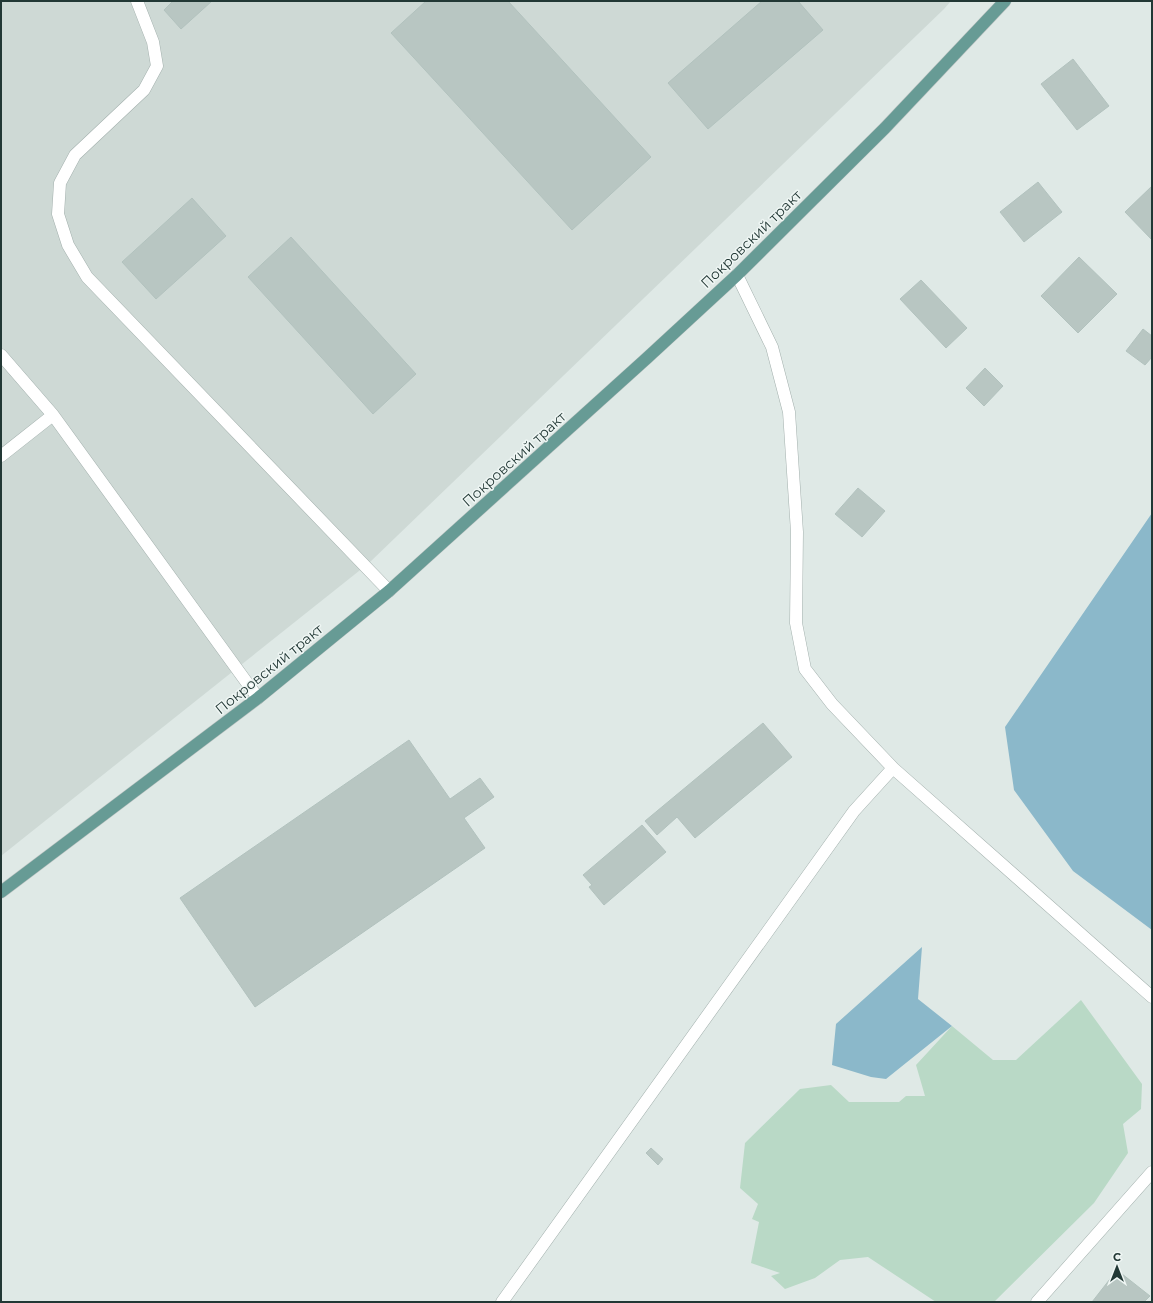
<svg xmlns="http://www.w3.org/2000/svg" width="1153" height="1303" font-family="Montserrat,sans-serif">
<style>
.built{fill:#ced9d5}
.green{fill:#b9d9c6}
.water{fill:#8bb8ca}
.building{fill:#b8c6c2;stroke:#b2c2be}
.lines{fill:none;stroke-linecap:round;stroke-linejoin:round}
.minor-casing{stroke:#a3b0ad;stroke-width:13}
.major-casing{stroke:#bdc3c2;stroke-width:13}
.minor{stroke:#fff;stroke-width:12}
.major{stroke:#679b95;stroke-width:12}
.labels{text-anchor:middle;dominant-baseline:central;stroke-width:3;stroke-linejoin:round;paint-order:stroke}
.street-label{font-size:14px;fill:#223835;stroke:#eff6f4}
</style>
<rect width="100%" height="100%" fill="#dfe9e6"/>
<path class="built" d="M1,1H951L944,9L369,563L1,856Z"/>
<path class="green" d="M1081,1000L1142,1084L1141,1109L1123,1124L1128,1153L1094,1203L994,1302H936L868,1257L840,1260L815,1278L785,1289L771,1276L780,1273L751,1263L759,1222L752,1219L758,1204L740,1188L745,1143L800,1089L831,1085L849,1102H899L906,1096H925L916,1065L952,1026L993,1060H1016Z"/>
<path class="water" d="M1152,513V930L1073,871L1014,790L1005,727Z
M922,947L918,999L952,1026L886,1079L871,1077L832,1065L836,1024Z"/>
<path class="building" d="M173,1H212L181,29L164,10Z
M426,1H508L651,157L572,230L391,33Z
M762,1H798L823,30L708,129L668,83Z
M1073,59L1109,106L1077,130L1041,84Z
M1038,182L1062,212L1024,242L1000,212Z
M1152,186V240L1125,212Z
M192,198L226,236L156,299L122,262Z
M291,237L416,374L373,414L248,277Z
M1079,257L1117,294L1078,333L1041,296Z
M921,280L967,328L946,348L900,299Z
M1143,329L1152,336V357L1145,365L1126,351Z
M985,368L1003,386L984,406L966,388Z
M858,488L885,511L862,537L835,514Z
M763,723L792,757L695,838L677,817L657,835L645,821Z
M409,740L450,799L480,778L494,797L464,818L485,848L255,1007L180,898Z
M642,825L666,852L604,905L589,887L592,885L583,875Z
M651,1148L663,1159L658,1165L646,1153Z
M1117,1270L1150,1296L1144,1302H1092Z"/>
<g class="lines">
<defs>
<path id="minor" d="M137,1L153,42L157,66L144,90L75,155L60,183L58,214L68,245L87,277L389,591
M737,275L772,347L789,412L797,532L796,623L805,669L832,704L893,768L1152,997
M1,355L53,415L258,698
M1,456L53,415
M502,1302L854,811L893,768
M1037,1302L1152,1172"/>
<path id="major" d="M1,892L258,698L389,591L647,358L737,275L885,128L1005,1"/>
</defs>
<use href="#minor" class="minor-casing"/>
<use href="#major" class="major-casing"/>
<use href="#minor" class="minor"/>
<use href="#major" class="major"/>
</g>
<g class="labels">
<g class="street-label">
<text transform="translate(751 239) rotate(-44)">Покровский тракт</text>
<text transform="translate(514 459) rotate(-42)">Покровский тракт</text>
<text transform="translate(269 669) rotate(-39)">Покровский тракт</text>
</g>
</g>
<rect width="1153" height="1303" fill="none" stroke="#223835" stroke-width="4"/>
<g transform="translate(1117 1267)" stroke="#eff6f4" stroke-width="3" paint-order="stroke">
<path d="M0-3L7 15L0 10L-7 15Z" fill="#223835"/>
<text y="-6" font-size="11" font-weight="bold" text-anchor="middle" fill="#223835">С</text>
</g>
</svg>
